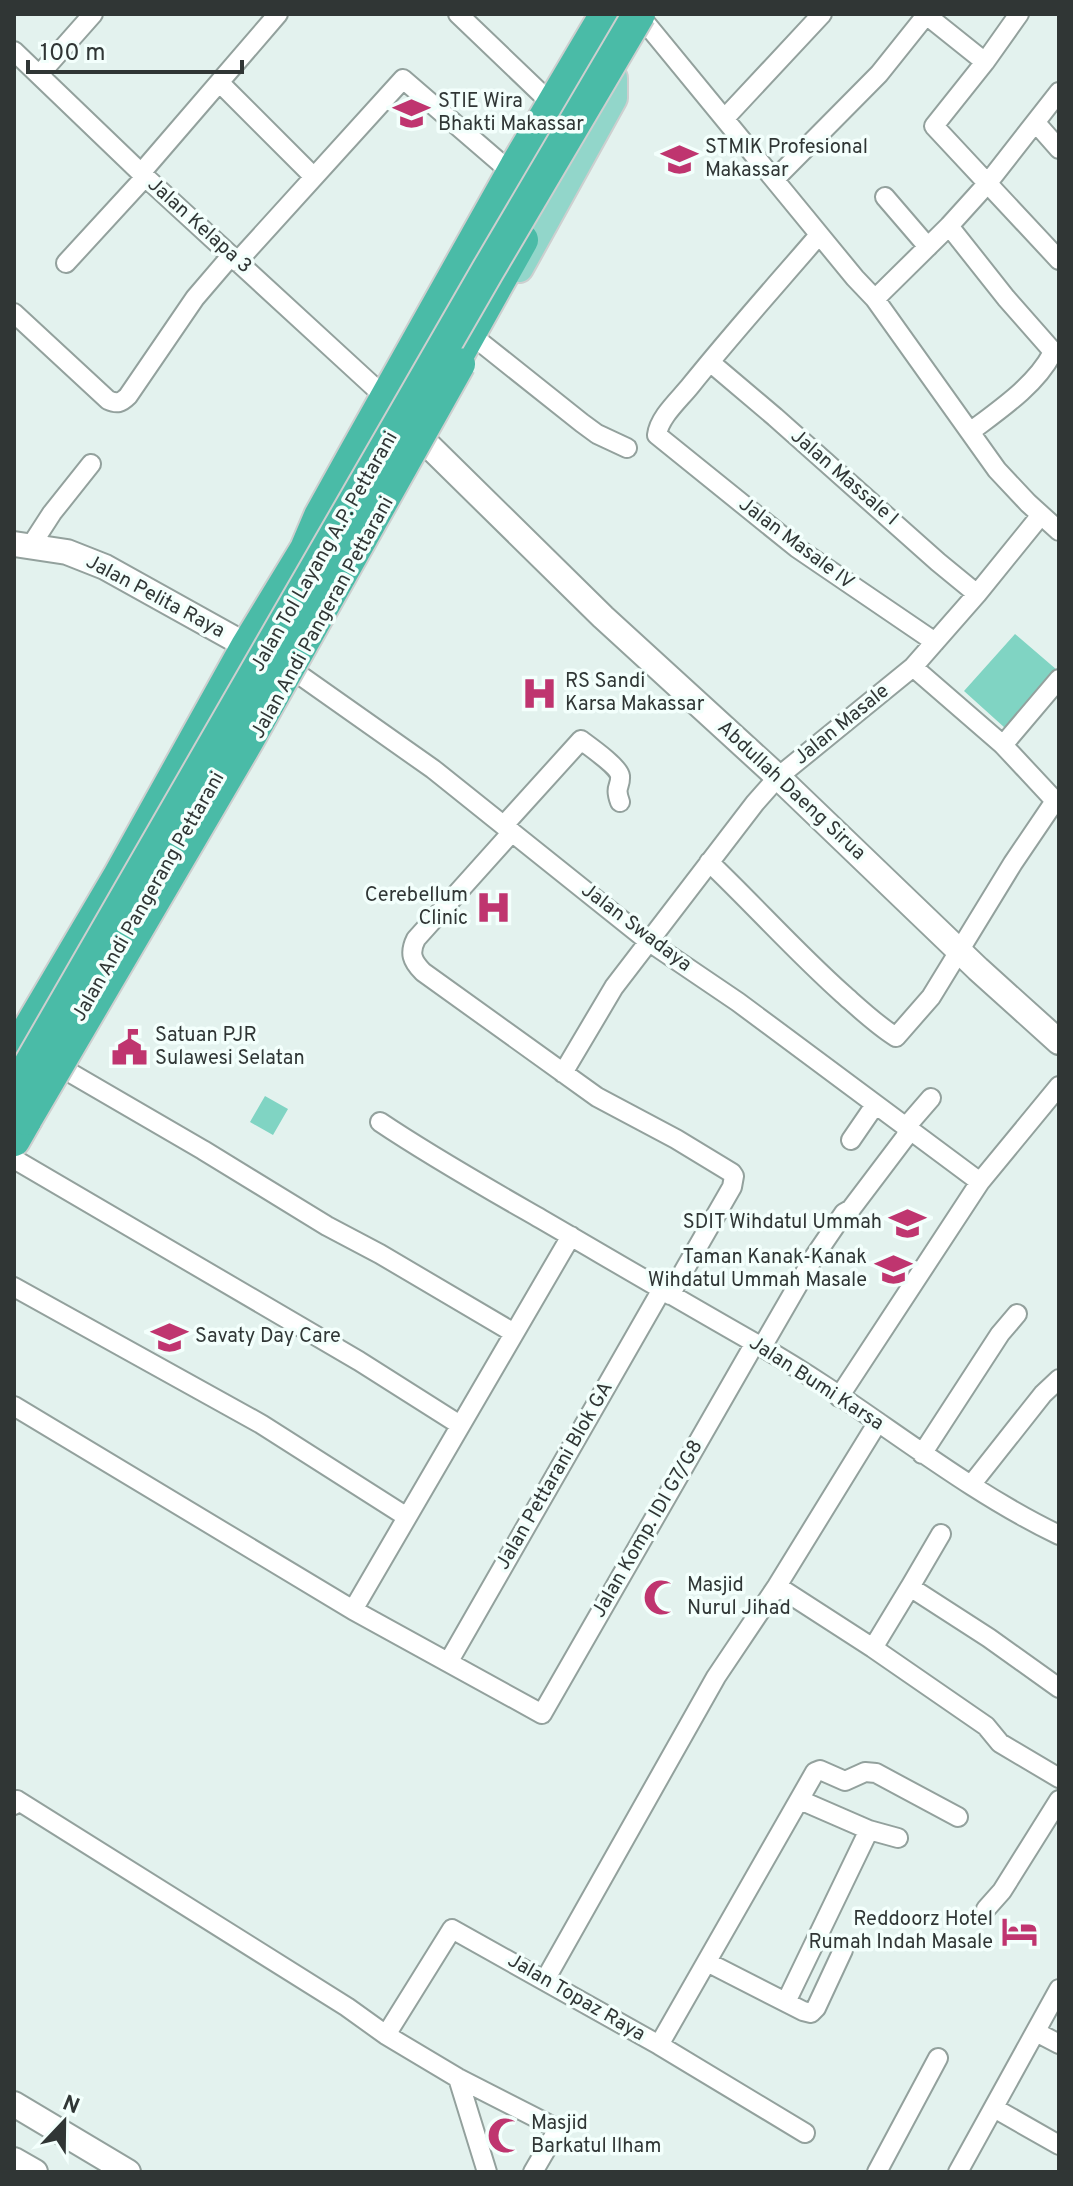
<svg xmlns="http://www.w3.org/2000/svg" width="1073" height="2186" font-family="Overpass,sans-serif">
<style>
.green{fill:#80d4c3}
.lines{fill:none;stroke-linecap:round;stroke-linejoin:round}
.street-casing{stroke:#93a19d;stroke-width:22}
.secondary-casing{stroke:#93a19d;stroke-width:28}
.primary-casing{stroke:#cdcfcf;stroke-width:32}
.highway-casing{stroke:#cdcfcf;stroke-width:36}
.street{stroke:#fff;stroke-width:18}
.secondary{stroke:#fff;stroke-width:24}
.primary{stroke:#92d6ca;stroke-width:28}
.highway{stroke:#4abba7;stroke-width:32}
.highway-bridge-casing{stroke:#cdcfcf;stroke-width:36;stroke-linecap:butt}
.highway-bridge{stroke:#4abba7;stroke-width:32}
.labels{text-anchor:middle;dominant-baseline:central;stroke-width:7;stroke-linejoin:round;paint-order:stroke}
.poi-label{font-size:20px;fill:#303635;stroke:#f3fffc;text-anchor:start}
.street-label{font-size:20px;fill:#303635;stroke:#f3fffc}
</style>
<rect width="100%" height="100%" fill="#e3f2ee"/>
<path class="green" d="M1015,634L1057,670L1005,728L964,691Z
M265,1096L288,1109L273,1135L250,1122Z"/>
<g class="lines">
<defs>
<path id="street" d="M458,14L553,105
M925,14L985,62
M1019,14L985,62L934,126L1059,260
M644,21L855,278L875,299L997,470L1028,503L1059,531
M14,51L141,173L386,398
M39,75L93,14
M220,83L314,177
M725,118L822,14
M1036,123L1059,149
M141,173L278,14
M775,179L879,74L927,14
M885,197L928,247
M949,226L1006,298L1050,348L1052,354C1035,386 999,410 970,432
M819,235C776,285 732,334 691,385C680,399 659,417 657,435L797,548L935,642
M237,262L403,79L512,173
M66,263L145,177
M875,299L949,226L987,184L1059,92
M14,313L108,400C117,404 121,403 128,396L195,298L231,256
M479,341L582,423L597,434L627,448
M710,362L775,417L938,562L977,594
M30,547L52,513L91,464
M913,667L1003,745L1059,805
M294,671L433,769L648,941L738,1002L980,1182
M1003,745L1059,679
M504,825L581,740C589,746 619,767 620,776C621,787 614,786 620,802
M512,832L416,939C409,953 412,961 423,972L597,1097L676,1139L732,1173L734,1176L732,1187L670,1295
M709,862C755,906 796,952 843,994C860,1009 878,1026 896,1037L931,997L1013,863L1055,801
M62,1068L203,1150L327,1226L380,1254L514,1333
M563,1073L614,987L755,803L778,777L913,667L977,594L1041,515
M380,1122C432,1157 487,1188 541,1219C615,1262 688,1305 762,1347C864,1405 953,1484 1059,1535
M905,1128L931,1098
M851,1140L875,1105
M14,1159L359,1361L460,1425
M14,1287L261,1424L407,1517
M762,1347L814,1257L844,1213L851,1209L910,1131
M839,1397L980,1182L1059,1086
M14,1406L353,1610L542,1714L755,1343
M922,1454L1000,1334L1017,1314
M971,1485L1043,1394L1059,1379
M777,1586L873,1648L910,1587L989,1638L1059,1688
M910,1587L941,1534
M353,1610L571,1236
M873,1648L986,1726L1000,1743L1059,1778
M449,1661L661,1291
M14,1805L17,1800L347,2007L386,2035L458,2078L558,2129L533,2172
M869,1830L898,1838
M986,1909L1002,1891L1059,1800
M707,1962L803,2011L811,2013L816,2008L843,1950
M545,1980L716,1677L777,1586L878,1422
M786,2002L869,1830L800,1800
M1036,2032L1059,2044
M386,2035L452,1929L659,2045L805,2133
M659,2045L815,1772L820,1770L845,1781L865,1772L876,1773L958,1817
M458,2078L487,2172
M994,2108L1059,2145
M877,2172L938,2058
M958,2172L1059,1989"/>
<path id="secondary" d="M422,439L603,617L778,777L978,969L1059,1042
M14,544L67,552L105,567L247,646
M14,2104L128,2172
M14,2160L35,2172"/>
<path id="primary" d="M519,268L613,98V78"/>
<path id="highway" d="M441,385L522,240
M14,1054L118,878L247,646L306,549L320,516L355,453L516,166L606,14
M14,1140L26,1119"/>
</defs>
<use href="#street" class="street-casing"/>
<use href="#secondary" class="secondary-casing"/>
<use href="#primary" class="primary-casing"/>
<use href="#highway" class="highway-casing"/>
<use href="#street" class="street"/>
<use href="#secondary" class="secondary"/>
<use href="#primary" class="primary"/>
<use href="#highway" class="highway"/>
<defs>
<path id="highway-bridge" d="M14,1092L488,270L639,14
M26,1119L248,740L459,364"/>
</defs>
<use href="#highway-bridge" class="highway-bridge-casing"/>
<use href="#highway-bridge" class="highway-bridge"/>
</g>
<defs>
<symbol id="university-bare" viewBox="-9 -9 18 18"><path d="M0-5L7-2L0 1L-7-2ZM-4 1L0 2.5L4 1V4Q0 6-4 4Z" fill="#bf356f" stroke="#f3fffc" stroke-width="2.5" paint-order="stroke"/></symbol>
<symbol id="hospital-bare" viewBox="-9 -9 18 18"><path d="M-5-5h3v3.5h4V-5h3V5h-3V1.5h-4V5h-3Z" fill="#bf356f" stroke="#f3fffc" stroke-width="2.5" paint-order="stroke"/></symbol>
<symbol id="civic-bare" viewBox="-9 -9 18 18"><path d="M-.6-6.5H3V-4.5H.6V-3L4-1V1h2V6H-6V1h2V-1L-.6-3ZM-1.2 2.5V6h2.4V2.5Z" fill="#bf356f" stroke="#f3fffc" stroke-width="2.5" paint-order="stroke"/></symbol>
<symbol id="school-bare" viewBox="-9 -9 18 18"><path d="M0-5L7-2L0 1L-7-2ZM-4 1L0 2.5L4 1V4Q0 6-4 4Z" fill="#bf356f" stroke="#f3fffc" stroke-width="2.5" paint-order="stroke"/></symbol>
<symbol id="mosque-bare" viewBox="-9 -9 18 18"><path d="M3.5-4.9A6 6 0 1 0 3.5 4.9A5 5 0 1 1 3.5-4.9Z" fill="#bf356f" stroke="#f3fffc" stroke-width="2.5" paint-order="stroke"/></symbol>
<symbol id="hotel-bare" viewBox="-9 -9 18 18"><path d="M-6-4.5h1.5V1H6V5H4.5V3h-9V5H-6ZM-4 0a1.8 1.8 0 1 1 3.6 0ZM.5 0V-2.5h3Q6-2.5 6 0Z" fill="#bf356f" stroke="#f3fffc" stroke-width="2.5" paint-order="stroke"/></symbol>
</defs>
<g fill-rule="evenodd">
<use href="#university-bare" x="386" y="88" width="51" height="51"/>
<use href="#university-bare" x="654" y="134" width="51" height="51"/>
<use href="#hospital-bare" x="514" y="668" width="51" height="51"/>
<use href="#hospital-bare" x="468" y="882" width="51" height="51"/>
<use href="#civic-bare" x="104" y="1022" width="51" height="51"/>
<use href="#school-bare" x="882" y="1198" width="51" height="51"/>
<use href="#school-bare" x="868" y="1244" width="51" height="51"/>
<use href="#school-bare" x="144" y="1312" width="51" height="51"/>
<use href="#mosque-bare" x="636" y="1572" width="51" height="51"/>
<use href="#hotel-bare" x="994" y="1906" width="51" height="51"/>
<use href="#mosque-bare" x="480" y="2110" width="51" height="51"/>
</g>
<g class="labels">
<g class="poi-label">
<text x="438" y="102">STIE Wira<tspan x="438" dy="23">Bhakti Makassar</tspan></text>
<text x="705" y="148">STMIK Profesional<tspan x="705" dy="23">Makassar</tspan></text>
<text x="565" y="682">RS Sandi<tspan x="565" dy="23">Karsa Makassar</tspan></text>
<text x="468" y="896" text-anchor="end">Cerebellum<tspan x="468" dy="23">Clinic</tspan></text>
<text x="155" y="1036">Satuan PJR<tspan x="155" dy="23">Sulawesi Selatan</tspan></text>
<text x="882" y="1223" text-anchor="end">SDIT Wihdatul Ummah</text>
<text x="867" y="1258" text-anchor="end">Taman Kanak-Kanak<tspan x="867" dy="23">Wihdatul Ummah Masale</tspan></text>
<text x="195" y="1337">Savaty Day Care</text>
<text x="687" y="1586">Masjid<tspan x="687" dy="23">Nurul Jihad</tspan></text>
<text x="993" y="1920" text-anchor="end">Reddoorz Hotel<tspan x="993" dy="23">Rumah Indah Masale</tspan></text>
<text x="531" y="2124">Masjid<tspan x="531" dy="23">Barkatul Ilham</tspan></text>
</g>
<g class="street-label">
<text transform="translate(199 226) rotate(42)">Jalan Kelapa 3</text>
<text transform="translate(844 478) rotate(41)">Jalan Massale I</text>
<text transform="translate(796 544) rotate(37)">Jalan Masale IV</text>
<text transform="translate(325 552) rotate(-60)">Jalan Tol Layang A.P. Pettarani</text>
<text transform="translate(155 597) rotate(28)">Jalan Pelita Raya</text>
<text transform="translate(323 618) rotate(-61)">Jalan Andi Pangeran Pettarani</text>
<text transform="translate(842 725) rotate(-39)">Jalan Masale</text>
<text transform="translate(791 791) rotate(43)">Abdullah Daeng Sirua</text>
<text transform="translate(149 897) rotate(-60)">Jalan Andi Pangerang Pettarani</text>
<text transform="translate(636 928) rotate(37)">Jalan Swadaya</text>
<text transform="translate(816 1384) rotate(33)">Jalan Bumi Karsa</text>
<text transform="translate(555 1476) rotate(-60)">Jalan Pettarani Blok GA</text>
<text transform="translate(648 1529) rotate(-60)">Jalan Komp. IDI G7/G8</text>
<text transform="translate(576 1998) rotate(30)">Jalan Topaz Raya</text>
</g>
</g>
<rect width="1073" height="2186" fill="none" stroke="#303635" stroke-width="32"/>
<g transform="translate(64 2122) rotate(22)" stroke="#f3fffc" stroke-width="6" paint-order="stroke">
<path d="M0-6L14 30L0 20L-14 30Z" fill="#303635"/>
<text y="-12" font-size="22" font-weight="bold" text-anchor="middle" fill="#303635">N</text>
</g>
<path d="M28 60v12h214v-12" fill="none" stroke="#303635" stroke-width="4"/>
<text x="40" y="60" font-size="24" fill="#303635" stroke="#f3fffc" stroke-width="6" paint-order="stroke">100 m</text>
</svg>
